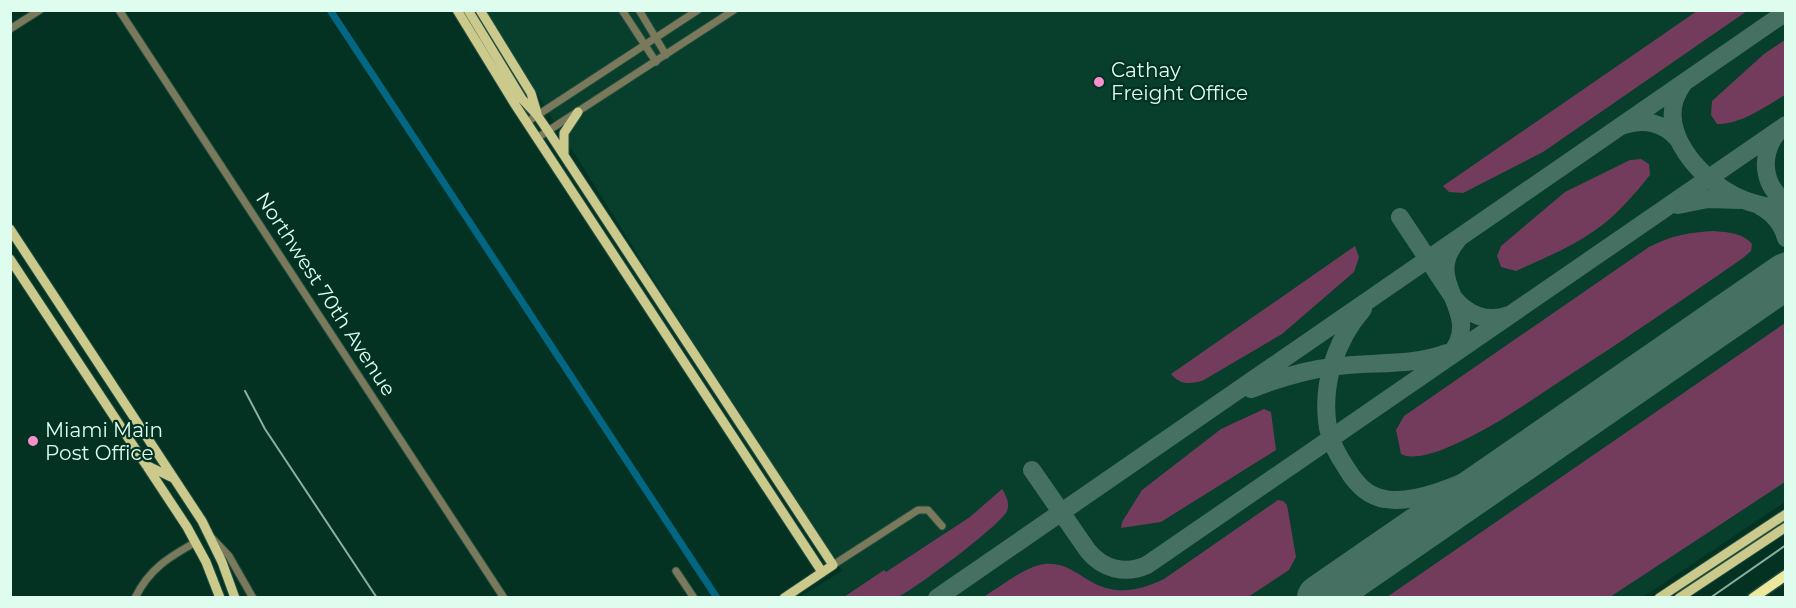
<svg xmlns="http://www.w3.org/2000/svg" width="1796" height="608" font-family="Montserrat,sans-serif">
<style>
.built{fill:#073e2c}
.green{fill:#743c5c}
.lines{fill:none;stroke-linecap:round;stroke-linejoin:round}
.canal{stroke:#036683;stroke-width:7}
.taxiway{stroke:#467162;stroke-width:18}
.runway{stroke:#467162;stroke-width:46}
.minor-casing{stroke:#224e40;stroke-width:9}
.major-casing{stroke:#224e40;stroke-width:11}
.highway-casing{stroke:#224e40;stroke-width:13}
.minor{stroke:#7a795c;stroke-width:7}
.major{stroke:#cbc98c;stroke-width:9}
.highway{stroke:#ece99f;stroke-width:10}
.rail{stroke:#8ab0a1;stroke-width:2}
.poi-dot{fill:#f890cb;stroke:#033223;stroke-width:2}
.labels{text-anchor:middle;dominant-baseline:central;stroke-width:4.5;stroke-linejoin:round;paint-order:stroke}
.poi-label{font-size:20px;fill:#defdef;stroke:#033223;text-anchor:start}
.street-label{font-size:20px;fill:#defdef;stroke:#033223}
</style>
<rect width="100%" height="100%" fill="#033223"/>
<path class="built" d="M485,11H1785V502L1643,597H800L842,571L783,486Z"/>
<path class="green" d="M1697,11H1747L1543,152L1463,193L1449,192L1443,186Z
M1785,40V95C1764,107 1742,124 1717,124L1711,115L1712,101L1764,54Z
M1641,159L1649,164L1650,175C1634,195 1615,217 1594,231C1570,248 1542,259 1516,271L1501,267L1497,256L1501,246L1565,192L1630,160Z
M1714,231C1727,232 1743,233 1752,244L1751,251L1743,258C1685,298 1627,338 1568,376C1536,397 1504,420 1470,437C1454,445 1418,463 1401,454L1396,430L1404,416L1649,247C1670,236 1690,232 1714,231Z
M1355,246L1359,257L1354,272L1282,334L1202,381C1189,384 1180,385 1171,374Z
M1785,323V482L1610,597H1387Z
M1264,409L1271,412L1276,450L1161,522L1121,528L1122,522L1142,490L1221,429Z
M1002,489C1006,495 1010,503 1007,511C1003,523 908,595 895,598C879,600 861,598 844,597L884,570L886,572L970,517Z
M1278,500L1283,501L1287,505L1296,557L1289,570L1248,597H983C999,588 1022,569 1039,565C1061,560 1073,571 1090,581C1115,596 1139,591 1164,579Z"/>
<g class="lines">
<path class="canal" d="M330,10L717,598"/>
<path class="taxiway" d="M1683,84C1650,128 1703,184 1744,200C1757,205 1772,208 1786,210
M1624,125C1644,118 1664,123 1678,139
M1777,133C1760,155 1762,185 1786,202
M1678,205L1708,199L1740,200
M1760,206C1773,213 1782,223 1786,238
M1400,217L1453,297C1467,315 1487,323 1509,315
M1754,298L1774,281L1786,261
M1363,309C1335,341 1321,386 1328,428C1331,444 1338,456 1347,469C1356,484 1367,496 1385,499C1443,510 1561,428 1611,397
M1449,356C1487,312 1420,284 1457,241
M1251,389C1277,379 1304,370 1332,367C1371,361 1409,367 1447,353
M1032,470L1088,551C1103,569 1125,575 1147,565L1786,125
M937,598L1786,12"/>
<path class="runway" d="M1320,598L1786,276"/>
<defs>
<path id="minor" d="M119,10L504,598
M622,10L656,62
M639,10L666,55
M10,29L40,10
M527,122L698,10
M537,138L734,10
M212,538L229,556L253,598
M833,565L918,510H928L942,526
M676,571L694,598
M135,598C149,569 169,557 196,542"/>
<path id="major" d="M457,10L514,103L822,572
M468,10L522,99L537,115L548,131L833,565L784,598
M480,10L531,93L537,113
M564,154V133L578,112
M10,229L202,521L222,562L235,598
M10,259L187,527L206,562L220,598
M146,465L173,478
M1659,598L1786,514
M1679,598L1786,527"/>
<path id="highway" d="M1753,598L1786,575"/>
</defs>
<use href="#minor" class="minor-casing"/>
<use href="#major" class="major-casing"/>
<use href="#highway" class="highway-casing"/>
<use href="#minor" class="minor"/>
<use href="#major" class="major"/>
<use href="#highway" class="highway"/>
<path class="rail" d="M245,391L265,429L377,598
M1710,598L1786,545"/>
</g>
<g class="poi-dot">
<circle cx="1099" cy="82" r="6"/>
<circle cx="33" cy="441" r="6"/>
</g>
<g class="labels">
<g class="poi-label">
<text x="1111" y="70">Cathay<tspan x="1111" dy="23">Freight Office</tspan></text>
<text x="45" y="430">Miami Main<tspan x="45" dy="23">Post Office</tspan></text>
</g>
<g class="street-label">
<text transform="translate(326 294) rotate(57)">Northwest 70th Avenue</text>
</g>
</g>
<rect width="1796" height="608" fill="none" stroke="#defdef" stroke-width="24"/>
</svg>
